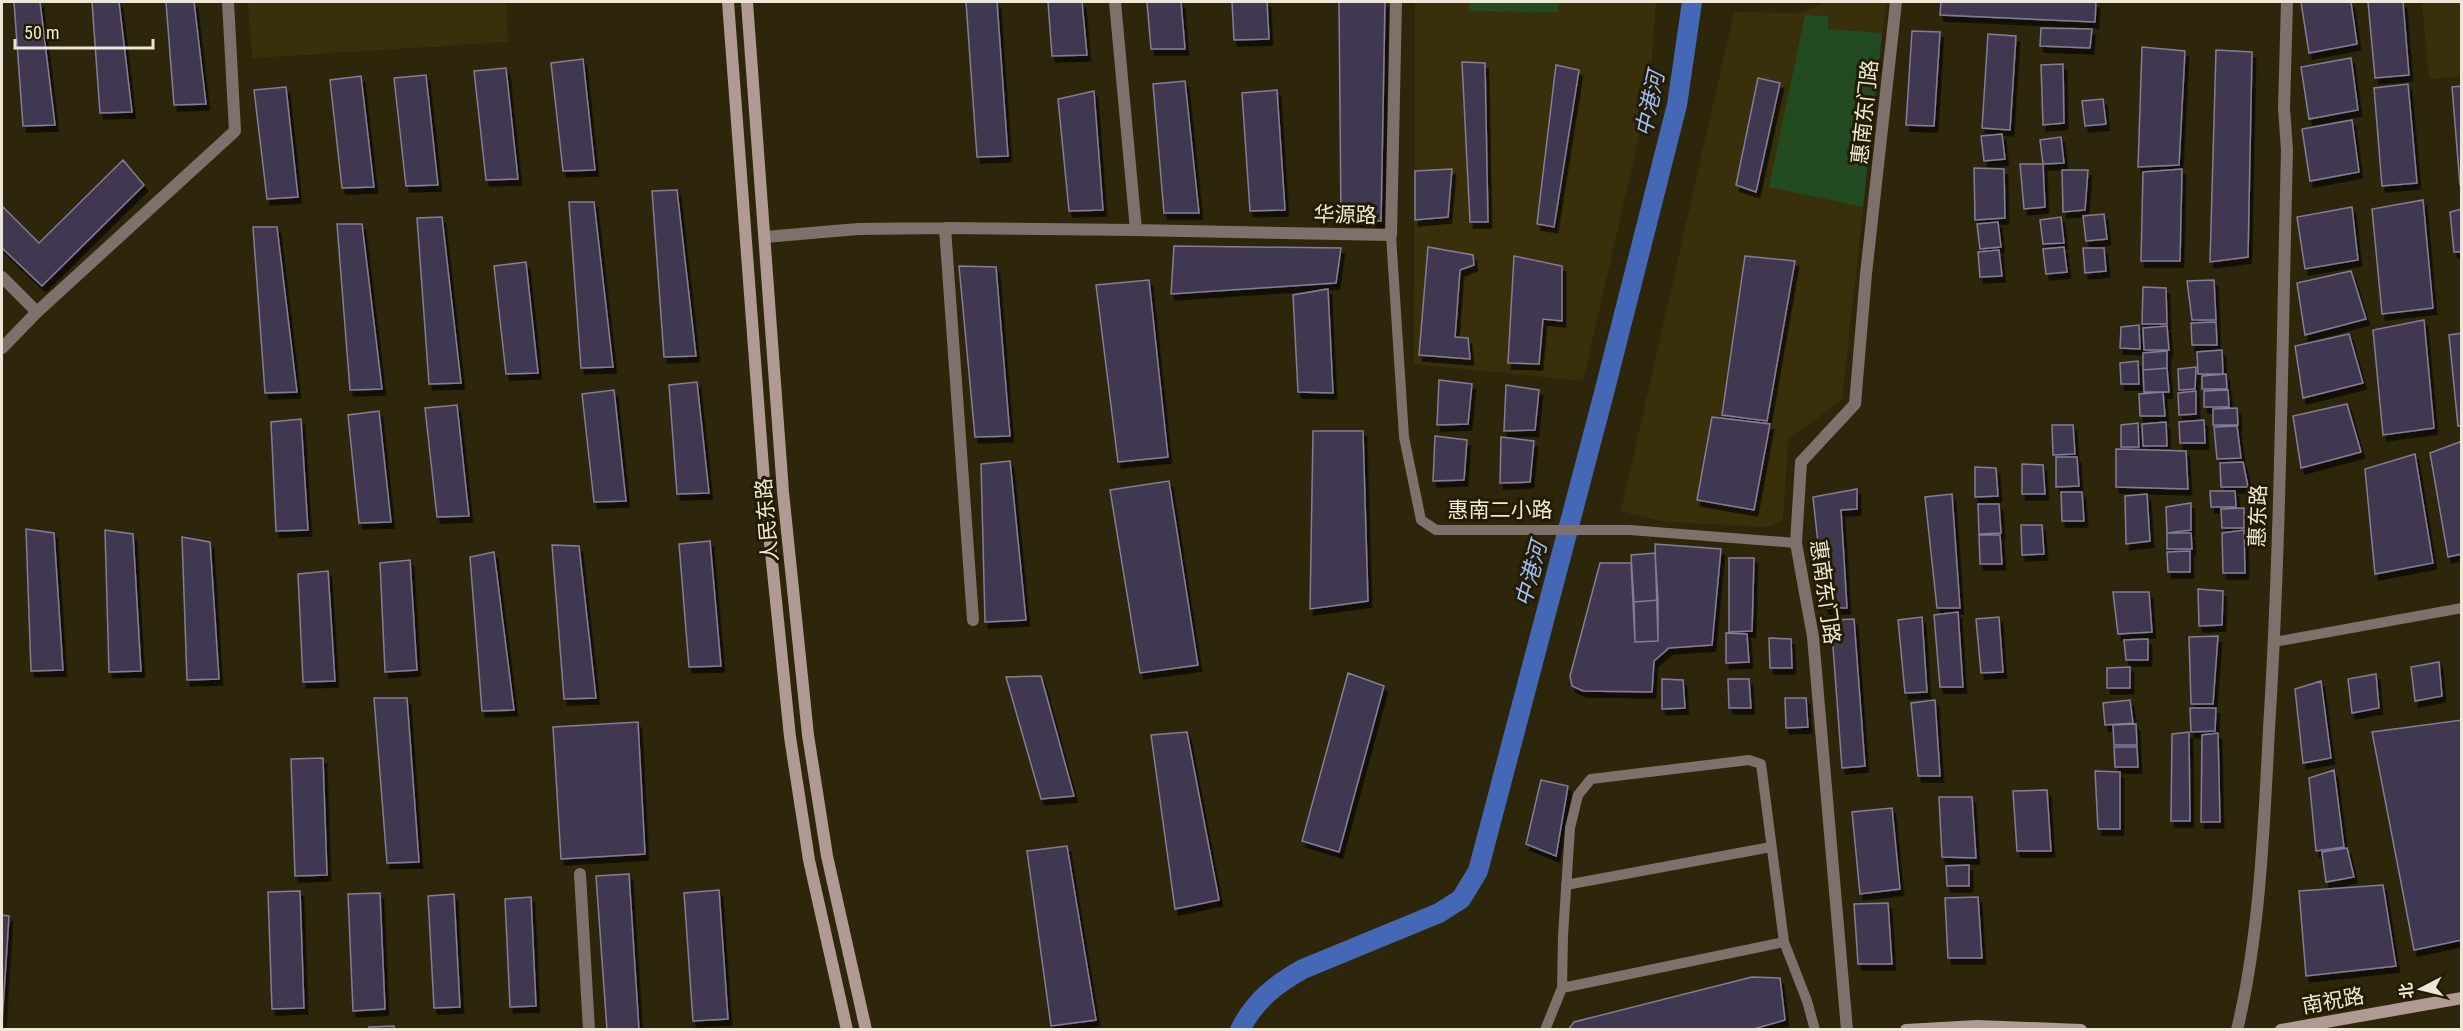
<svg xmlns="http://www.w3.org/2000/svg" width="2463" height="1031" font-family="'Roboto Condensed','Noto Sans SC',sans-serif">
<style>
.built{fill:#392f0a}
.green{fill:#234b21}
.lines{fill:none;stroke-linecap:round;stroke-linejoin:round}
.canal{stroke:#4568b6;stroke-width:20}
.building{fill:#413851;stroke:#857b98;stroke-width:1.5;filter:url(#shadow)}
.lane{stroke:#7f706c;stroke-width:10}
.street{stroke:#7f706c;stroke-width:12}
.secondary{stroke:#b19994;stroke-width:12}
.labels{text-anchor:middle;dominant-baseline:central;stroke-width:6;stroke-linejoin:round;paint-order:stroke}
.street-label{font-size:21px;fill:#ece7d7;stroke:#241c02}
.water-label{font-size:22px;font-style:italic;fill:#a0bffe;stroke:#241c02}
</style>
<defs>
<filter id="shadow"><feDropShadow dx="3.5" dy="6" stdDeviation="0" flood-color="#0009"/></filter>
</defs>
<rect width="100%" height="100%" fill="#2e260a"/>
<path class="built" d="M248,2H506L508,42L252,58Z
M1415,2H1656L1649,93L1583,381L1414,364Z
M1826,2H1886L1842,400L1788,439L1783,520L1768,527L1665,522L1621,511L1734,12L1801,13Z
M2422,2H2461V76L2429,79Z"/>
<path class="green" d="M1469,2H1559L1558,12L1469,11Z
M1805,15L1828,16V29L1882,33L1863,207L1769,187Z"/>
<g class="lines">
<path class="canal" d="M1240,1030C1254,1001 1276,984 1303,969L1439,913L1461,899L1478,871L1604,393L1677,105L1692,2"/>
</g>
<path class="building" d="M14,2H40L55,125L23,126Z
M92,2H119L132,112L100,113Z
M166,2H194L206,104L174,105Z
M966,2H997L1008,156L977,157Z
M1048,2H1082L1087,55L1052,56Z
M1147,2H1181L1185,49H1151Z
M1232,2H1267L1269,39L1234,40Z
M1339,2H1385L1381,221L1341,220Z
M1941,2H2096L2095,22L1940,15Z
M2301,2H2351L2357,44L2309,53Z
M2368,2H2403L2409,75L2375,78Z
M2041,28L2092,29L2090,48L2040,46Z
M1912,31L1940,32L1934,126L1906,125Z
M1988,34L2016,36L2010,130L1982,128Z
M2142,47L2185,51L2179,165L2138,167Z
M2216,50L2252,52L2248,257L2210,262Z
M2351,58L2358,110L2309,119L2301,67Z
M583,59L595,170L563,171L551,63Z
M1462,62L1485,63L1488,222H1470Z
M2063,64L2064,123L2043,125L2041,65Z
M1556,65L1579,70L1554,227L1537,224Z
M506,68L518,179L486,180L474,71Z
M426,75L438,185L406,186L394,78Z
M361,76L374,187L342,188L330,80Z
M1758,78L1780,83L1756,192L1736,185Z
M1185,81L1199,213H1164L1153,84Z
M2408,84L2417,183L2382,186L2374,88Z
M2462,86V185H2460L2452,87Z
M286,87L298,197L267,199L254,90Z
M1277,90L1285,210L1250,211L1242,93Z
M1094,91L1103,210L1069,211L1058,99Z
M2103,99L2106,124L2085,126L2082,101Z
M2352,120L2359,172L2310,181L2302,129Z
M2002,134L2005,159L1984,161L1981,136Z
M2061,137L2064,163L2043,164L2040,140Z
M123,160L144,185L42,286L2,248V206L39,243Z
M2020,164H2043L2045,207L2024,209Z
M1974,168L2004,169L2005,218L1975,220Z
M1452,169L1448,217L1415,220V171Z
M2182,169L2180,261H2141L2143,172Z
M2062,170H2088L2085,210L2063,212Z
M677,190L696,356L664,357L652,191Z
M2423,200L2433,308L2382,314L2372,209Z
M569,202H594L613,367L581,368Z
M2352,207L2358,260L2305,269L2297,217Z
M2462,209V252H2454L2450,212Z
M2104,214L2107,239L2086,241L2083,216Z
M442,217L461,383L429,384L417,218Z
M2061,217L2064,243L2043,244L2040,220Z
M1998,222L2001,247L1980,249L1977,224Z
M337,224H362L382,389L350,390Z
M253,227H277L297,392L265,393Z
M1174,246L1341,248L1336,283L1171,294Z
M1428,247L1473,255L1474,265L1460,270L1455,337L1468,338L1470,359L1419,355Z
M2064,247L2067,272L2046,274L2043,249Z
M2083,248H2104L2106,271L2085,273Z
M1999,250L2002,276L1980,277L1978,252Z
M1514,256L1562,266V321L1543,319L1539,364L1508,363Z
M1745,256L1795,261L1767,421L1722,415Z
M526,262L538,373L506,374L494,266Z
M959,266L996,267L1010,436L975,437Z
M2351,271L2366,319L2305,335L2297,283Z
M1149,280L1168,457L1118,462L1096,285Z
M2214,280L2216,320H2192L2187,281Z
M2143,287L2166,288L2167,324H2142Z
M1328,289L1333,393L1298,392L1293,295Z
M2424,320L2434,428L2383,435L2373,330Z
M2216,322L2217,345H2192L2191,323Z
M2139,325L2140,349L2120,348L2121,327Z
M2167,326L2169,350H2144L2143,328Z
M2462,333V426H2458L2449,335Z
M2349,334L2363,383L2303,398L2295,346Z
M2222,350L2223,374H2198L2197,352Z
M2167,351V368L2143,370V353Z
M2138,361L2139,384H2121L2120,363Z
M2196,367L2195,389L2179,390L2178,369Z
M2167,368L2169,392H2144L2143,370Z
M2226,374L2227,389H2202V376Z
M1439,380L1472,384L1468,424L1437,425Z
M697,382L709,493L677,494L669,385Z
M1506,385L1539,390L1535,430L1504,431Z
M614,390L626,501L594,502L582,394Z
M2228,390L2229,407H2204V391Z
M2196,391V414L2179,415L2178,393Z
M2163,392L2165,416H2140L2139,394Z
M2347,404L2361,452L2301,468L2293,416Z
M457,405L469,516L437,517L425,408Z
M2237,408L2238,425H2213V409Z
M379,411L391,522L359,523L348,415Z
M1712,417L1770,424L1754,510L1697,500Z
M301,419L308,530L276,531L271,422Z
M2204,420L2205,443H2180L2179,422Z
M2166,422L2167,446H2143L2142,424Z
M2138,423L2139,447H2121V425Z
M2052,425H2073L2075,454L2053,455Z
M2237,426L2241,458L2217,459L2214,427Z
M1313,431H1363L1368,601L1310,609Z
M1435,436L1467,440L1464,480L1433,481Z
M1501,437L1534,441L1530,482L1500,483Z
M2462,441V554L2448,557L2430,453Z
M2116,449L2186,451L2188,489L2116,487Z
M2415,454L2433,563L2375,574L2365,469Z
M2056,457H2077L2079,486L2056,487Z
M1010,461L1026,620L985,622L981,464Z
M2243,462L2248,487H2221L2220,463Z
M2022,464L2043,465L2045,494H2022Z
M1975,467L1996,468L1998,496L1975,497Z
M1169,481L1198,665L1140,673L1110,490Z
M1857,489V509L1841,510L1847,608H1825L1813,497Z
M2210,491H2235L2236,507H2211Z
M2061,492H2082L2084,521H2062Z
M1952,494L1960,608H1937L1925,497Z
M2147,494L2150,541L2126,544L2125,496Z
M2191,503V530L2167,533L2166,507Z
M1978,504H1999L2001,533L1979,534Z
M2244,508V528H2222L2221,509Z
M2021,525H2042L2044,554L2022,555Z
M26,529L54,533L63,670L31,671Z
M105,530L133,534L141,671L109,672Z
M2244,530L2245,573H2223L2222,533Z
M2167,533H2191L2192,549H2167Z
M1979,535H2000L2002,564H1980Z
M182,537L210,542L219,679L187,680Z
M710,541L721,666L689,667L679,544Z
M1655,544L1721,549L1712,645L1669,648L1654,661L1652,692L1583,691L1572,686L1570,676L1600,563H1631L1635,642L1658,641Z
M552,545L579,546L596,698L564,699Z
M2190,551V572H2168L2167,552Z
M494,552L514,710L482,711L470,557Z
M1655,553L1658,600L1634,602L1631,555Z
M1729,558H1754L1752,631L1729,632Z
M410,560L417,670L385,672L380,563Z
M328,571L335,681L303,682L298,574Z
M2198,589L2223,591L2222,625L2199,626Z
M2113,592H2149L2152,632L2118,634Z
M1658,600V641L1635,642L1634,602Z
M1958,612L1963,687H1940L1934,615Z
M1922,617L1927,692L1905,693L1898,620Z
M1999,617L2003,672L1981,673L1976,619Z
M1854,619L1865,766L1842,768L1831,620Z
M1726,633L1747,634L1749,662L1726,663Z
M2218,636L2213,704H2191L2189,637Z
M1769,638L1791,639L1792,668H1770Z
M2148,639V660H2126L2124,640Z
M2439,662L2442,696L2415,701L2411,667Z
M2130,667V688H2107V668Z
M1348,673L1384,686L1339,852L1302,841Z
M2376,674L2379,708L2352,713L2348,679Z
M1041,676L1074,796L1041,799L1006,677Z
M1662,679L1683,680L1685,708L1662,709Z
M1728,679H1749L1751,708H1729Z
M2321,681L2331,758L2303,763L2295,689Z
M374,698H407L419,862L387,863Z
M1785,698H1806L1808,727L1786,728Z
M1935,700L1940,776H1918L1911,703Z
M2130,700L2133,723L2105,725L2103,703Z
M2190,708H2216L2215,731L2191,732Z
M2462,720V940L2414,950L2372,732Z
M638,722L645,854L561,859L553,727Z
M2136,724L2137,745H2114L2113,725Z
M1187,732L1219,900L1175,909L1151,735Z
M2189,732L2190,821H2171L2172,734Z
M2218,733L2220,822H2201L2202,735Z
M2114,747H2137L2138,767H2115Z
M323,758L327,875L295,876L291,759Z
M2334,770L2344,847L2316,851L2309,778Z
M2095,771L2120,772V829H2098Z
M1541,780L1568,786L1556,856L1526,844Z
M2047,790L2051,851H2017L2013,791Z
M1939,797H1972L1976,858L1942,857Z
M1892,808L1900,889L1860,894L1852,812Z
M1067,846L1096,1020L1051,1026L1027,851Z
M2347,848L2354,877L2326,882L2322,852Z
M1969,865V886H1947L1946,866Z
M629,874L639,1030H607L596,876Z
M2383,885L2396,966L2306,976L2299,891Z
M719,890L728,1019L693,1021L684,893Z
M300,891L304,1008L272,1009L268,892Z
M380,893L385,1009L353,1011L348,894Z
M454,894L460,1007L434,1008L428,896Z
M531,897L536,1006L510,1007L505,899Z
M1978,897L1982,958H1948L1945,898Z
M1888,903L1892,964H1858L1854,904Z
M2,915L9,916L2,1023Z
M1752,977L1780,978L1785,1020L1750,1030H1568L1574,1022Z
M394,1026V1030H369V1027Z"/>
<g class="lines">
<path class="lane" d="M1391,235L1404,437L1421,520L1436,530H1630L1796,543
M2274,642L2462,608
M1566,885L1771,847
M1562,988L1563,936L1570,828L1578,795L1591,779L1749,760L1761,764L1784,942
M1545,1030L1562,988L1784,942L1807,1001L1815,1030"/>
<path class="street" d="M1136,230L1391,235L1396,2
M765,237L858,229L945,228
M2,277L37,312
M2,348L37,312L235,131L228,2
M973,620L945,228L1136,230L1115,2
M580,874L589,1030
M1847,1030L1813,637L1796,543L1801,462L1855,404L1866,274L1896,2
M2237,1030C2260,935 2264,826 2269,729C2281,536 2282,343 2287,150L2284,108L2287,2"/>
<path class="secondary" d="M728,2L765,494L790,737L809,860L847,1030
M747,2L783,492L808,735L827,856L866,1030
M1906,1030L1977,1026L2081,1030
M2281,1030L2462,998"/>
</g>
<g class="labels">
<g class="street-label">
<text transform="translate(1865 112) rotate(-84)">惠南东门路</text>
<text transform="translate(1345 215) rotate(1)">华源路</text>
<text x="1500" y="510">惠南二小路</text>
<text transform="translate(2258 516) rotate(-88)">惠东路</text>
<text transform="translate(767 520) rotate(-95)">人民东路</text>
<text transform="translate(1825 592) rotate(82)">惠南东门路</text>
<text transform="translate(2333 1001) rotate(-10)">南祝路</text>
</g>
<g class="water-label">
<text transform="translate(1650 104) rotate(-78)">中港河</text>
<text transform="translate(1531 574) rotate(-75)">中港河</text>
</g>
</g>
<rect width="2463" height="1031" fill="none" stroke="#ece7d7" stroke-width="6"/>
<g transform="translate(2421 989) rotate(263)" stroke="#241c02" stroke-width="4.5" paint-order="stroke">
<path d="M0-4.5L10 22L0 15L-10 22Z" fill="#ece7d7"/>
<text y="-9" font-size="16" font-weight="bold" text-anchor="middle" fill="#ece7d7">北</text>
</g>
<path d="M15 39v9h138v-9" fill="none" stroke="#ece7d7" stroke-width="3"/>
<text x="24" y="39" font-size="18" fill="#ece7d7" stroke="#241c02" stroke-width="4.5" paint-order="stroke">50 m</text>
</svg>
